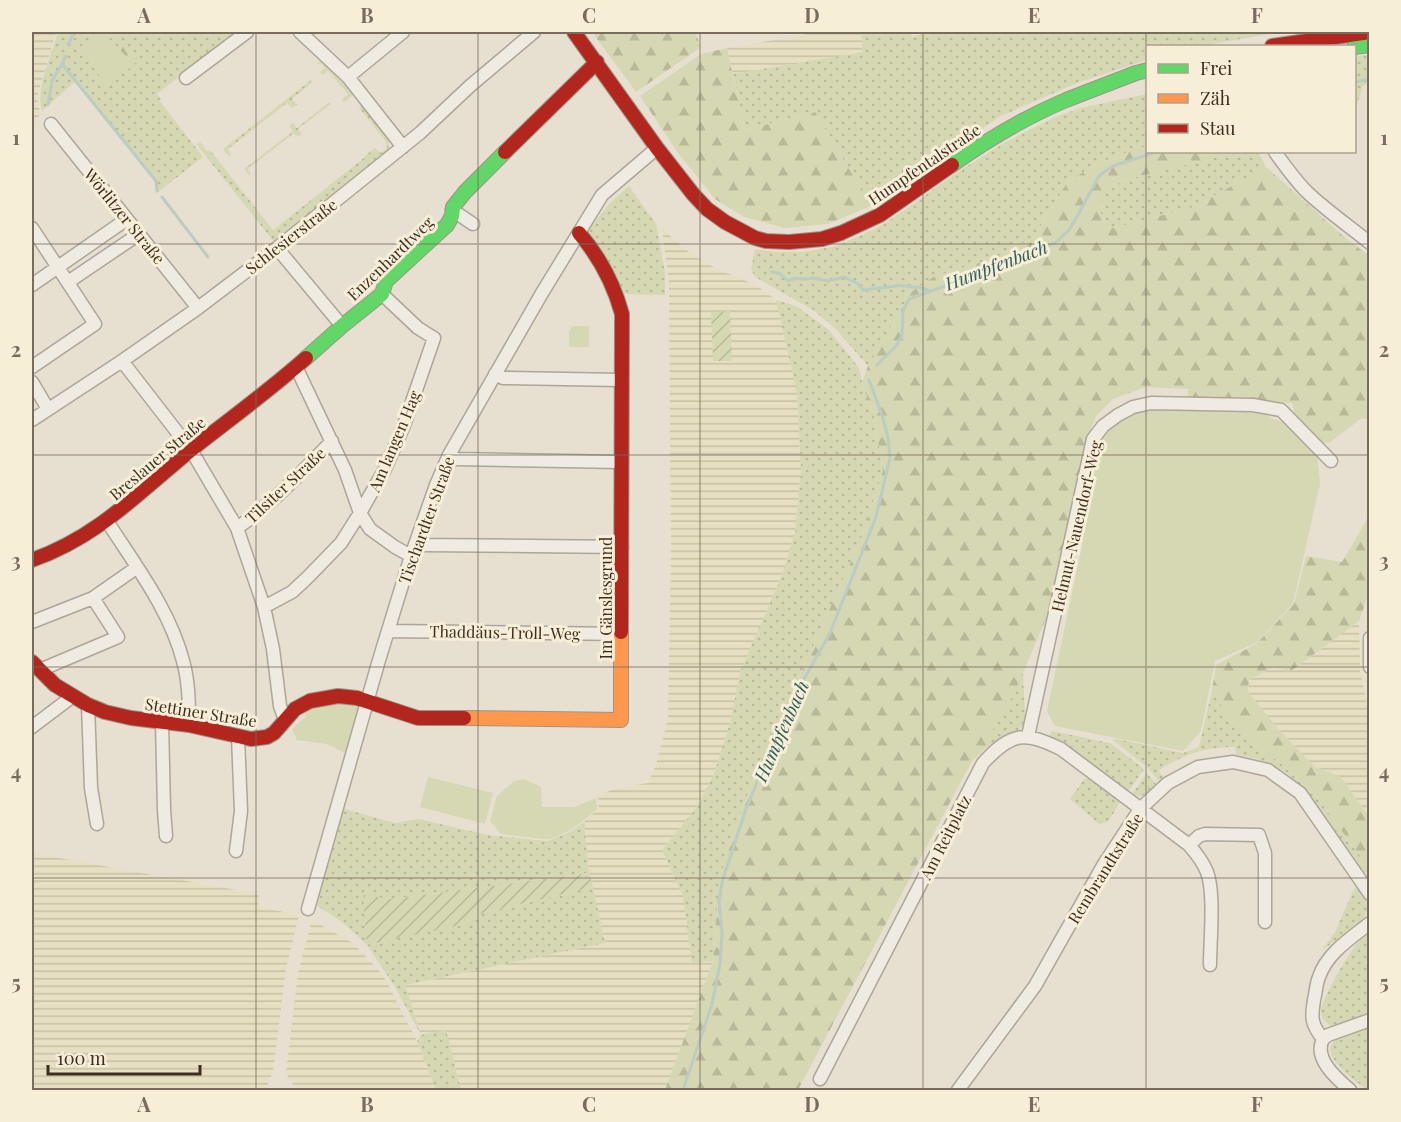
<svg xmlns="http://www.w3.org/2000/svg" width="1401" height="1122" font-family="'Playfair Display',serif">
<style>
.farmland{fill:url(#farmland-rules)}
.grass{fill:url(#grass-dots)}
.forest{fill:url(#forest-firs)}
.park{fill:#d6d7b3}
.garden{fill:url(#garden-furrows)}
.lines{fill:none;stroke-linecap:round;stroke-linejoin:round}
.stream{stroke:#bcccc2;stroke-width:3}
.street-casing{stroke:#ada599;stroke-width:15}
.fast-casing{stroke:#9c958a;stroke-width:16}
.slow-casing{stroke:#9c958a;stroke-width:16}
.jam-casing{stroke:#9c958a;stroke-width:16}
.street{stroke:#efebe3;stroke-width:12}
.fast{stroke:#63d668;stroke-width:14}
.slow{stroke:#ff974d;stroke-width:14}
.jam{stroke:#b3261e;stroke-width:14}
.grid{fill:none;stroke:#786c5e;stroke-width:1.5;stroke-opacity:0.55}
.labels{text-anchor:middle;dominant-baseline:central;stroke-width:6;stroke-linejoin:round;paint-order:stroke}
.street-label{font-size:16px;fill:#3d2e20;stroke:#f7eed8}
.water-label{font-size:18px;font-style:italic;fill:#2f5d5a;stroke:#f7eed8}
.neatline{fill:none;stroke:#786c5e;stroke-width:2}
.grid-label{font-size:20px;text-anchor:middle;font-weight:bold;fill:#786c5e}
</style>
<defs>
<pattern id="farmland-rules" width="6" height="5" patternUnits="userSpaceOnUse" patternTransform="scale(1.5)"><rect width="6" height="5" fill="#e6dfc2"/><path d="M0 2.5h6" fill="none" stroke="#c6c0a6"/></pattern>
<pattern id="grass-dots" width="8" height="8" patternUnits="userSpaceOnUse" patternTransform="scale(1.5)"><rect width="8" height="8" fill="#d6d7b3"/><path d="M2 2h.1M6 6h.1" fill="none" stroke="#b9b99a" stroke-width="1.8" stroke-linecap="round"/></pattern>
<pattern id="forest-firs" width="22" height="20" patternUnits="userSpaceOnUse" patternTransform="scale(1.5)"><rect width="22" height="20" fill="#d6d7b3"/><path d="M5 1l3.5 6h-7zM16 11l3.5 6h-7z" fill="#b9b99a"/></pattern>
<pattern id="garden-furrows" width="10" height="10" patternUnits="userSpaceOnUse" patternTransform="scale(1.5)"><rect width="10" height="10" fill="#d6d7b3"/><path d="M-1 1l2-2M0 10L10 0M9 11l2-2" fill="none" stroke="#b9b99a"/></pattern>
</defs>
<rect width="100%" height="100%" fill="#e7e0d1"/>
<path class="farmland" d="M32,32H56L37,97L40,115L32,123Z
M820,32H861L864,52L733,74L727,48Z
M662,229L690,253L717,269L756,285L776,300L797,393L801,470L795,532L782,575L740,672L731,720L714,774L697,807L662,850L683,896L692,963L713,961L665,1090H461L446,1031L421,1035L405,985L605,943L589,873L584,822L599,808L598,796L614,789L648,783L656,765L668,718L671,553L669,282Z
M1359,621L1360,671L1369,714V817L1341,777L1315,767L1281,732L1248,692L1249,680L1273,667L1291,671Z
M32,853L259,894L258,907L299,915L286,969L273,1072L265,1090H32Z
M312,920L353,943L383,975L417,1041L436,1090H296L286,1073L298,973Z"/>
<path class="grass" d="M58,32H237L157,94L161,99L159,100L203,157L157,193L156,191V181L75,82L42,111C35,89 52,54 58,32Z
M861,32H910L912,37L928,32H1281L1201,46H1148L1147,60L1077,83L999,117L871,206L815,112L745,130L733,74L863,52Z
M1365,55L1369,59V83L1363,86L1355,111V57Z
M322,60L353,95L345,102H343L342,99L348,94L328,71L323,75L320,72L325,68L321,63L317,65V64Z
M311,80L313,82L292,99L297,105L292,108L287,103L228,149L231,155L229,156L223,149Z
M1147,94V147L1138,148L1094,165L1067,183L1033,238L993,259L935,276L911,292L868,366L835,328L813,310L755,277L751,269L755,249L775,252H804L836,246L875,229L902,212L953,175L1004,143L1051,119L1080,108Z
M329,102L331,104L298,129L302,134L298,137L294,133L248,169L251,174L249,175L244,169L293,131L289,126L293,123L297,128Z
M361,105L389,140V150L274,242L197,145L200,142L207,151L210,150L273,230L365,157V156L375,148L381,153L387,148L386,141L359,108Z
M1225,152H1258L1266,167L1194,207L1113,228L1101,214L1102,195L1124,180L1221,156Z
M629,186L656,224L665,272V295L621,294L588,232L589,229L610,203Z
M776,300L796,306L829,330L859,368L862,382L874,417L883,471L860,542L759,765L725,854L717,910L713,961L692,963L683,896L662,850L697,807L714,774L731,720L740,672L782,575L795,532L801,470L797,393Z
M1023,673L1025,716L1023,726L1016,732L1005,736L987,747L996,722L1015,692Z
M1212,690L1226,713L1249,737L1311,789L1369,868V873L1364,872C1352,856 1341,839 1329,823C1303,785 1285,761 1236,755L1235,747C1204,747 1185,754 1159,770L1163,778L1159,781L1148,768L1113,740L1117,739L1183,753L1199,747Z
M1052,731L1110,743L1144,769L1128,792L1064,744L1049,737Z
M1147,773L1156,784C1148,791 1144,800 1132,794Z
M1090,778L1120,802L1108,822L1099,824L1070,799L1084,779Z
M341,808L395,823L418,819L488,835L547,841L568,833L584,822L589,873L392,899L363,896L461,925L482,913L593,887L605,943L405,985L421,1035L446,1030L461,1090H436L417,1041L421,1035L395,987L367,945L341,921L314,904Z
M1356,887C1360,892 1365,897 1367,903C1371,924 1335,940 1322,950L1335,932L1354,889Z
M1369,933V960L1366,961L1369,970V1014L1332,1027C1327,1023 1321,1019 1321,1012C1320,1001 1350,951 1358,942C1361,939 1366,936 1369,933Z
M1369,1027L1370,1090H1368C1358,1083 1318,1056 1334,1041C1341,1035 1360,1031 1369,1027Z"/>
<path class="forest" d="M107,32H115L136,62L134,65L121,51V47L114,39H112Z
M592,32H695L701,47L636,92Z
M727,48L745,130L815,112L871,206L828,224L785,228L744,217L715,199L678,153L640,96L701,54Z
M1147,147L1148,152H1225L1222,156L1124,180L1102,195L1101,214L1113,228L1194,207L1266,167L1342,235L1369,256V419L1362,418L1329,443L1317,442L1297,422L1292,403L1188,399V389L1146,387L1113,399L1096,416L1090,431L1067,552L1050,609L1015,692L996,722L987,747L972,761L798,1090H665L713,961L717,910L725,854L759,765L860,542L883,471L874,417L862,382L868,366L911,292L935,276L993,259L1033,238L1067,183L1094,165L1138,148Z
M1369,516V593L1359,621L1291,671L1273,667L1249,680L1248,692L1281,732L1315,767L1341,777L1369,817V868L1311,789L1249,737L1226,713L1212,690L1216,665L1256,644L1294,604L1306,556L1342,562Z"/>
<path class="park" d="M99,32H102L130,68L107,86L79,48Z
M572,326H589V347H569V332Z
M1152,408L1263,409L1270,418L1290,424L1317,453L1320,484L1293,604L1256,643L1215,661L1201,731L1183,751L1055,726L1047,711L1082,546L1079,535L1100,435L1125,416Z
M333,703L360,704L345,753L327,744L297,740L292,729L306,716L304,712L309,709Z
M428,777L493,793L485,824L420,807Z
M524,779L541,787L542,807H574L596,798L597,809C583,821 567,835 549,839C540,840 512,835 501,834L490,821L497,796L514,781Z"/>
<path class="garden" d="M730,311L732,361H713L711,312Z
M589,873L593,887L482,913L461,925L367,945L363,895L392,899Z"/>
<g class="lines">
<path class="stream" d="M68,45L73,35L77,32
M66,56L62,64L156,181L157,191
M1354,82L1370,79
M48,105L52,81L62,64
M1185,152H1191
M162,197L208,257
M772,272L779,273L788,281L795,278L802,279L814,278L828,281L844,277L857,283L863,290L896,286L897,285L922,288L930,291
M877,365L896,346L902,336L903,311L909,299L1017,260L1029,252L1055,243L1069,230L1079,213L1099,176L1113,166L1156,152
M683,1090L712,1004L720,964L722,934L719,901L722,882L745,812L786,711L830,633L876,517L890,458L888,437L882,415L869,380"/>
<defs>
<path id="street" d="M300,32L348,77L403,147
M348,77L403,32
M186,78L247,32
M51,124L198,308
M1275,152C1285,166 1295,180 1307,192C1327,211 1349,226 1370,243
M452,210L473,224
M32,228L95,324L32,367
M277,248L342,326
M68,282L139,234
M32,285L127,219
M122,361L191,450L237,528L264,607L273,649L280,706L285,720
M296,367L345,470L360,513L370,529L395,547L411,556
M495,374L503,378L621,380
M32,382L48,409
M32,420L122,361L198,308L277,248L420,133L470,86L534,32
M449,455L457,459L621,462
M107,521C135,565 170,610 183,661C189,682 189,704 189,725
M237,528C273,503 302,472 332,441
M416,542L424,545L622,547
M264,607L292,592L308,577L341,543L360,513L385,469L404,425L434,338L418,328L382,294
M32,622L93,598
M388,631L621,634
M1370,638V667
M40,670L118,637L93,598L136,568
M88,705L91,788L97,824
M162,722L164,810L166,836
M32,727L73,696
M1028,736L1093,439L1103,426L1118,415L1133,407L1151,403L1253,405L1281,410L1331,461
M1189,845L1199,836L1205,834L1259,835L1265,853V922
M236,851L241,811L238,737
M308,909L379,660L411,556L436,485L449,455L542,293L602,195L657,148
M1323,1039C1311,1024 1311,1018 1314,1000C1316,992 1316,984 1319,977C1327,953 1351,938 1370,923
M1323,1039C1313,1058 1336,1078 1350,1090
M1323,1039L1328,1035L1370,1020
M820,1079L983,763C1012,732 1024,731 1061,749L1189,845C1196,853 1203,862 1207,872C1215,893 1210,941 1210,965
M958,1090L1035,986L1104,864L1140,809L1168,783L1198,767L1233,762L1268,770L1300,793L1370,894"/>
<path id="fast" d="M1354,47L1370,45
M952,165C987,140 1026,117 1066,100C1089,91 1113,82 1136,73L1148,70
M306,358L342,326L382,294L386,281L447,225L452,216L453,207L465,192L505,152"/>
<path id="slow" d="M464,718L621,720V632"/>
<path id="jam" d="M574,32L657,148L693,194L707,209L725,222L755,238L766,241L789,242L822,239L841,233L880,215L952,165
M1272,46L1370,32
M505,152L597,62
M579,233C599,256 614,285 622,314L621,632
M32,560C98,537 139,492 192,449C230,419 270,390 306,358
M32,662L55,685L88,705L105,712L131,718L189,725L251,739L267,737L274,733L295,709L310,701L338,696L357,698L418,718H464"/>
</defs>
<use href="#street" class="street-casing"/>
<use href="#fast" class="fast-casing"/>
<use href="#slow" class="slow-casing"/>
<use href="#jam" class="jam-casing"/>
<use href="#street" class="street"/>
<use href="#fast" class="fast"/>
<use href="#slow" class="slow"/>
<use href="#jam" class="jam"/>
</g>
<path class="grid" d="M256,32V1090M478,32V1090M700,32V1090M923,32V1090M1146,32V1090M32,244H1370M32,455H1370M32,667H1370M32,878H1370"/>
<g class="labels">
<g class="street-label">
<text transform="translate(924 164) rotate(-34)">Humpfentalstraße</text>
<text transform="translate(125 216) rotate(51)">Wörlitzer Straße</text>
<text transform="translate(291 236) rotate(-38)">Schlesierstraße</text>
<text transform="translate(390 258) rotate(-44)">Enzenhardtweg</text>
<text transform="translate(394 441) rotate(-67)">Am langen Hag</text>
<text transform="translate(157 458) rotate(-40)">Breslauer Straße</text>
<text transform="translate(285 485) rotate(-43)">Tilsiter Straße</text>
<text transform="translate(426 520) rotate(-70)">Tischardter Straße</text>
<text transform="translate(1076 526) rotate(-77)">Helmut-Nauendorf-Weg</text>
<text transform="translate(605 598) rotate(-90)">Im Gänslesgrund</text>
<text transform="translate(505 632) rotate(1)">Thaddäus-Troll-Weg</text>
<text transform="translate(201 712) rotate(9)">Stettiner Straße</text>
<text transform="translate(945 837) rotate(-63)">Am Reitplatz</text>
<text transform="translate(1105 868) rotate(-58)">Rembrandtstraße</text>
</g>
<g class="water-label">
<text transform="translate(996 265) rotate(-21)">Humpfenbach</text>
<text transform="translate(781 731) rotate(-66)">Humpfenbach</text>
</g>
</g>
<rect width="1401" height="1122" fill="none" stroke="#f7eed8" stroke-width="66"/>
<rect x="1146" y="45" width="210" height="108" fill="#f7eed8" stroke="#ada18e" stroke-width="1.5"/>
<rect x="1158" y="64" width="30" height="9" fill="#63d668" stroke="#ada18e" stroke-width="1.5"/>
<text x="1200" y="75" font-size="18" fill="#3d2e20">Frei</text>
<rect x="1158" y="94" width="30" height="9" fill="#ff974d" stroke="#ada18e" stroke-width="1.5"/>
<text x="1200" y="105" font-size="18" fill="#3d2e20">Zäh</text>
<rect x="1158" y="124" width="30" height="9" fill="#b3261e" stroke="#ada18e" stroke-width="1.5"/>
<text x="1200" y="135" font-size="18" fill="#3d2e20">Stau</text>
<path d="M48 1065v9h152v-9" fill="none" stroke="#3d2e20" stroke-width="3"/>
<text x="57" y="1065" font-size="18" fill="#3d2e20" stroke="#f7eed8" stroke-width="4.5" paint-order="stroke">100 m</text>
<rect x="33" y="33" width="1335" height="1056" class="neatline"/>
<g class="grid-label">
<text x="144" y="23">A</text>
<text x="367" y="23">B</text>
<text x="589" y="23">C</text>
<text x="812" y="23">D</text>
<text x="1034" y="23">E</text>
<text x="1257" y="23">F</text>
<text x="16" y="145">1</text>
<text x="1384" y="145">1</text>
<text x="16" y="357">2</text>
<text x="1384" y="357">2</text>
<text x="16" y="568">3</text>
<text x="1384" y="568">3</text>
<text x="16" y="779">4</text>
<text x="1384" y="779">4</text>
<text x="16" y="990">5</text>
<text x="1384" y="990">5</text>
<text x="144" y="1112">A</text>
<text x="367" y="1112">B</text>
<text x="589" y="1112">C</text>
<text x="812" y="1112">D</text>
<text x="1034" y="1112">E</text>
<text x="1257" y="1112">F</text>
</g>
</svg>
